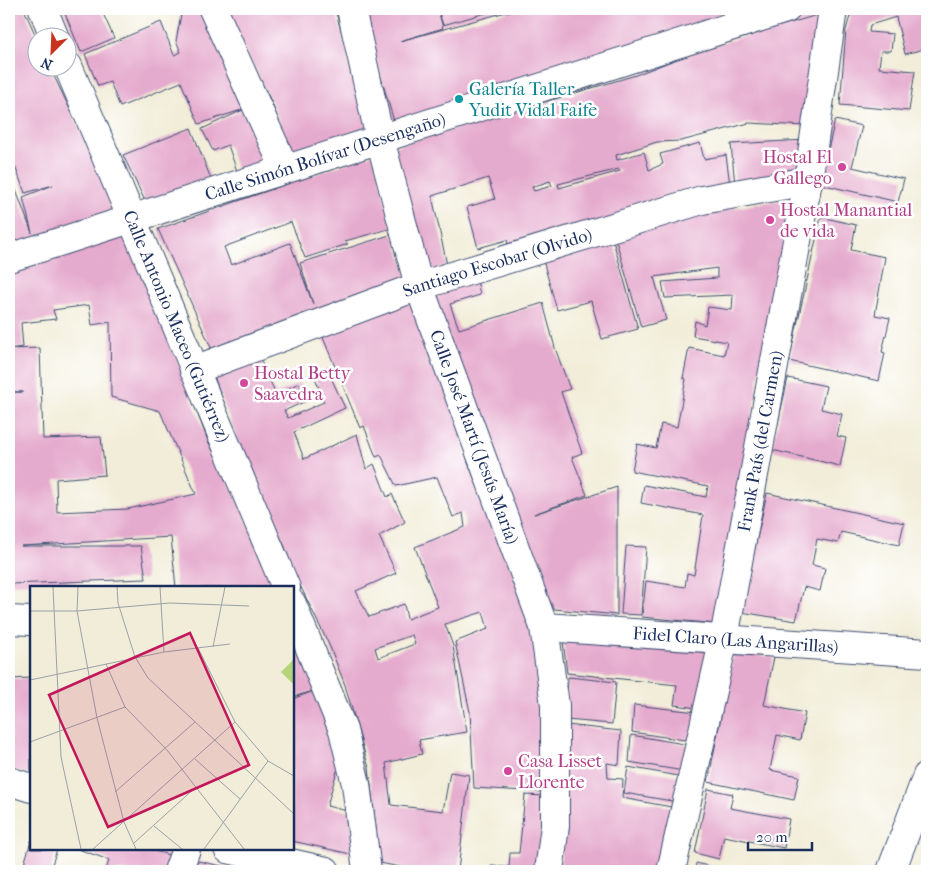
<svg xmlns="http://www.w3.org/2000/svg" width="936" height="880" font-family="'IM FELL French Canon',serif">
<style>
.building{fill:#e5abce;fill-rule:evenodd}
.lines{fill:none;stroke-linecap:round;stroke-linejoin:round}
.minor-casing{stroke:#3b4c70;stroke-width:30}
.minor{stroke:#fff;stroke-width:28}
.culture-dot{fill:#0f9aa8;stroke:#fff;stroke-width:2}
.hotel-dot{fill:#d1479c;stroke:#fff;stroke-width:2}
.labels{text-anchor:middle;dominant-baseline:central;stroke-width:5;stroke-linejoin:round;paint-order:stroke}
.culture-label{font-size:18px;fill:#0d838f;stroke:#fff;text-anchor:start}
.street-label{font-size:18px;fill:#1b2f5e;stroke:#fff}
.hotel-label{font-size:18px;fill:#b23c85;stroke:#fff;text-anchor:start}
.inset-road{fill:none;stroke:#9ba1a7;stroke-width:1}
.view{fill:#c2185b;fill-opacity:0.15;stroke:#c2185b;stroke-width:2.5}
.inset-edge{fill:none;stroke:#1b2f5e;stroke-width:2.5}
</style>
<rect width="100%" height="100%" fill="#fff"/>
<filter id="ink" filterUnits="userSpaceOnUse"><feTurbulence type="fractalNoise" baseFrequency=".02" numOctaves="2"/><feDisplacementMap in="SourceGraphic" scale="10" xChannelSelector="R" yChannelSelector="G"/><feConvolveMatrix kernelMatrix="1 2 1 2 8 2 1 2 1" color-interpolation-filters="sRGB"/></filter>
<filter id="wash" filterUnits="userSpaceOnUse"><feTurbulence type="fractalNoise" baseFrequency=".0096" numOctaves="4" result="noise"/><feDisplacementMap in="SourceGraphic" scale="20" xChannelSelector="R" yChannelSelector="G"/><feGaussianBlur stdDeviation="1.12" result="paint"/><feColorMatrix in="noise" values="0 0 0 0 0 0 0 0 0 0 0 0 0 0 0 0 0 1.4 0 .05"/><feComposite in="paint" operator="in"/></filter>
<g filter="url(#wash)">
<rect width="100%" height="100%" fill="#f1edd8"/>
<g id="blocks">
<path class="building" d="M9,9H24L38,41V68H50L99,169L116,213L9,247V186L14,185L32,233L23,197L53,185L25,193L13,161L9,162Z
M63,9H101L114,38L81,52Z
M182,9H201L247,108L199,124L181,82L120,107L110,82L98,86L85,54L161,22L174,55L181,52L176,41Z
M225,9H335L369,132L293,155L270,99Z
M361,9H500L443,25L438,10L443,28L400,41L517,9H743L395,125Z
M852,9H922L927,27V48L905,54L896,17L870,25L869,32L893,34L891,51H881L879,68L915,71L909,111L840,105L846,30Z
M824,13L806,126L749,123L681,141L657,142L616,155L617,160L644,152L649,170L663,164L660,154L700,143L704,159L726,155L730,185L510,251L507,240L478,248L467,207L495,199L488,178L432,196L447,265L426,272L393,147L636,75L702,49ZM619,169L620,171L559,188L558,184ZM550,181L552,186L534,191L532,187Z
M247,108L271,166L239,177L228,145L213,151L202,129Z
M835,120L862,126L852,167L904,179L898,202L820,184Z
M191,128L211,179L145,201L123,155Z
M806,140L799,172L735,185L731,144Z
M373,154L392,228L345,241L348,244L305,258L291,222L224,247L231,265L290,243L313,304L300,263L393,234L409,280L213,352L158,229Z
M792,198L766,334L717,624L642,617L646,581L685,587L687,573L694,575L703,515L641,503L644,485L706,497L708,486L632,471L637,444L656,448L661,424L677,427L686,379L683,378L689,348L724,355L727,342L693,336L695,321L705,325L708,307L732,310L733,295L665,298L662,282L717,278V268L654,277L666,320L641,327L615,237L710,212Z
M821,217L856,225L851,250L885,257L875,315L890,318L882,352L885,353L879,381L789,361Z
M125,235L153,298L208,441L239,502L277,588H176L171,537L21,546H141L146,579L9,584V392H23H9V349L40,348L43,439L101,437L105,475L56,479L57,512L128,509L196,494L160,411L111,397L110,322L92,325L89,305L53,310L56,319L21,323L23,347L9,349V272Z
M612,237L638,329L602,339L591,301L557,310L542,257Z
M477,280L480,295L450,304L459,329L543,303L555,348L570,389L561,392L582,453L572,457L587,495L534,514L617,487V615L554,609L536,574L431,294Z
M413,296L460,426L468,463L530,616L543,711V792L474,788L470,712L455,642L488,629L483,612L445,624L453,646L467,732L419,740L422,754L386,763L391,805L443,811L450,772L469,775L458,871H420L380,863L369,768L345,685L330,647L295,575L285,547L242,454L213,373L260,359L276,394L299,383L308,400L284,411L288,418L324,402L314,375L327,369L345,408L294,432L304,459L357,434L366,469L374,464L387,497L392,494L405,522L379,536L396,573L356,591L369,617L404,604L407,619L438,607L415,547L465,527L463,513L453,517L437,477L396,486L381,455L376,457L364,426L360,428L322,335ZM412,635L415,644L378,658L375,648Z
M788,378L826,386L821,409L842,414L837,436L846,438L840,466L772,450Z
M767,493L904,523L899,545L841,532L838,543L817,539L812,565L825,568L820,591L804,587L796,621L741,612Z
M626,546L646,547L641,615L621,614Z
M562,633L708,650L698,708L674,705L677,685L567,673Z
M298,643L343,769L337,771L327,806L351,812L355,855L292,841V699L314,691L292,697V644Z
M734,652L774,657L764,705L805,713L800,740L777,735L770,770L799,776L794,800L708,782Z
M568,677L616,682L612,724L566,720Z
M31,678V775L9,768L11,750L9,679Z
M634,705L697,712L691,741L632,732Z
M567,725L621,731L619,765L607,763L608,778L623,779L622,798L677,808L663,871H560Z
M631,735L690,745L684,771L629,762Z
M628,767L684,777L678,802L624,793Z
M708,789L733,794L730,808L789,819L784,848L724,836L719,859L695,853Z
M525,795L545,796L537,871H490L491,866L509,867L510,853H519Z
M31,841V849H57L50,871H22Z
M78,849H148L169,855L164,871H106L109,860Z
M193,860L241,870V871H189Z
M696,863L712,867L711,871H695Z"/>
</g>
</g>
<g filter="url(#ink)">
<use href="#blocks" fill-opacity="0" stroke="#3b4c70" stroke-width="1"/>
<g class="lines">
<defs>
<g id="minor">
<path d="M43,9L55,38"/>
<path d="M213,9L285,169"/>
<path id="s1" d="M351,9L380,139L419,286L544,627L555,705V826L549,871"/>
<path id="s2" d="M68,66L286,588"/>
<path id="s3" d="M9,258L786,9"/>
<path id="s4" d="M194,370L419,286L702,200L808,181"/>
<path d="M292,604L343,730L356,784L367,871"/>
<path d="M9,620L31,621"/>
<path id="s5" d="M544,627L927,653"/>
<path d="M9,781L31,788"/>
<path d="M228,849L326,871"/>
<path d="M178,871L186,849"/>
<path id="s6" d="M671,871L724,638L808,181L833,9"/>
<path d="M891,871L927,776"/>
</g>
</defs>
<use href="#minor" class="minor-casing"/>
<use href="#minor" class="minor"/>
</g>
</g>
<circle class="culture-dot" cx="459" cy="99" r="5"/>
<g class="hotel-dot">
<circle cx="842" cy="167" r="5"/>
<circle cx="770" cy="220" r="5"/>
<circle cx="244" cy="383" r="5"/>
<circle cx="508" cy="771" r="5"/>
</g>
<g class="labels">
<g class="culture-label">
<text x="469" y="89">Galería Taller<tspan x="469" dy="21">Yudit Vidal Faife</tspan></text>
</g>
<g class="street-label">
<text stroke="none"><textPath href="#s3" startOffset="332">Calle Simón Bolívar (Desengaño)</textPath></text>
<text stroke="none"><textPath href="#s4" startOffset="322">Santiago Escobar (Olvido)</textPath></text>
<text stroke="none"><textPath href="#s2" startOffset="282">Calle Antonio Maceo (Gutiérrez)</textPath></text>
<text stroke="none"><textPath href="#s1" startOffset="446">Calle José Martí (Jesús María)</textPath></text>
<text stroke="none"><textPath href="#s6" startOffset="439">Frank País (del Carmen)</textPath></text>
<text stroke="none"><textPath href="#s5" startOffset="192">Fidel Claro (Las Angarillas)</textPath></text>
</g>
<g class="hotel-label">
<text x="832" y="157" text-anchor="end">Hostal El<tspan x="832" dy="21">Gallego</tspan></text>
<text x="780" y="210">Hostal Manantial<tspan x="780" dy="21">de vida</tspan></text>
<text x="254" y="373">Hostal Betty<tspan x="254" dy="21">Saavedra</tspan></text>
<text x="518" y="761">Casa Lisset<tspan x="518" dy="21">Llorente</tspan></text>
</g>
</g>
<g transform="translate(30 586)">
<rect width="264" height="264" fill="#f1edd8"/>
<path d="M264,73V97H262L251,86Z" fill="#b4d37a"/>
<path class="inset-road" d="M23,1L31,171L51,263M48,1L47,25L67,132L94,236L106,263M87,1L88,17L105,71L118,92L264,228M130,1L134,66M0,25H47L140,17L219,20M183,61L195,1M168,62L205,136L238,175L264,190M76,78L95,121L137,164L214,263M0,94L134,66L200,58M0,156L95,121M165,173L210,213M85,206L165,136M124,240L152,263M104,257L166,201M63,263L205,136M174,263L238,175"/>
<path class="view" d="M160,47L219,179L78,241L19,109Z"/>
<rect width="264" height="264" class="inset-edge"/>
</g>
<rect width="936" height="880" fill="none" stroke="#fff" stroke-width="30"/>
<g transform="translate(52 52) rotate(204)"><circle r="24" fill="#ffffff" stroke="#a4acbf"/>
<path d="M0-4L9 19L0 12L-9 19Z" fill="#c8321e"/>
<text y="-8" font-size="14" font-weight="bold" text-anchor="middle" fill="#1b2f5e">N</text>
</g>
<path d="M748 842v8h64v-8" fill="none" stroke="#1b2f5e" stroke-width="2.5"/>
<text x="756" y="842" font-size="15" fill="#1b2f5e" stroke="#ffffff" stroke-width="4" paint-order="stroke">20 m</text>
</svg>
